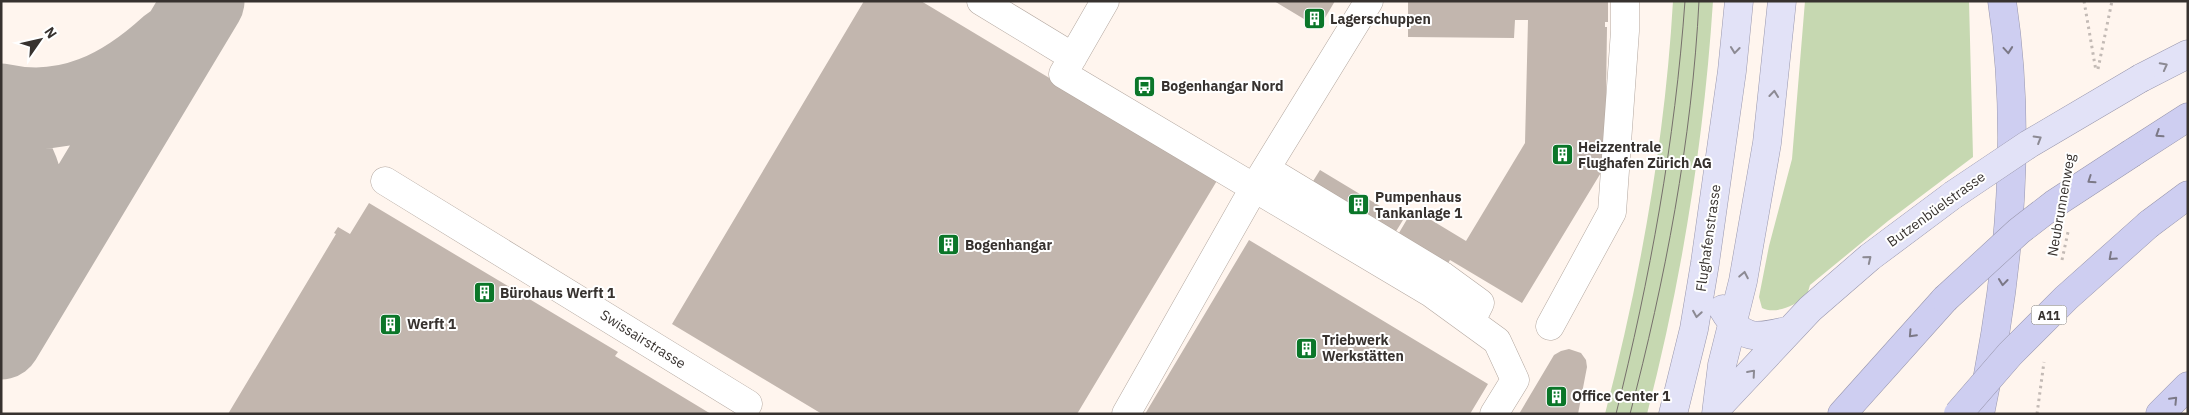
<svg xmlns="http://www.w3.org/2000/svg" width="2189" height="415" font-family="'IBM Plex Sans',sans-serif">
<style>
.green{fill:#c6d8b1}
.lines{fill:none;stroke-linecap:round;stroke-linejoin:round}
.taxiway{stroke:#bab2ac;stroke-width:81}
.building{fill:#c2b6ae}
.minor-casing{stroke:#b3a79f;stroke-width:29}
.major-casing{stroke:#9997ad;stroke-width:29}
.highway-casing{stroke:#9997ad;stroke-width:29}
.path{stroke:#c3bab5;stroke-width:3;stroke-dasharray:2.5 4;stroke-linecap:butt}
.minor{stroke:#fff;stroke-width:28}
.major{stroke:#e2e2f7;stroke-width:28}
.highway{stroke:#cecef1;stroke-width:28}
.tram{stroke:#766f6b;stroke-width:1}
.major-bridge-casing{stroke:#9997ad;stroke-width:29;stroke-linecap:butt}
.highway-bridge-casing{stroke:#9997ad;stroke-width:29;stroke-linecap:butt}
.major-bridge{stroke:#e2e2f7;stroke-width:28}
.highway-bridge{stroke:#cecef1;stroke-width:28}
.oneway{stroke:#8c8a93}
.oneway2{stroke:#7b7886}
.labels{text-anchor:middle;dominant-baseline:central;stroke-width:4;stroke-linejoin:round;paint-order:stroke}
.shield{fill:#fff;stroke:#73706d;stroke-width:1}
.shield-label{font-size:12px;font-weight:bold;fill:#37322f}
.poi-label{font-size:14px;font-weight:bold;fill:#37322f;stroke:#fff;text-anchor:start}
.street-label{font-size:14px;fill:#37322f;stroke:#fff}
</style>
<rect width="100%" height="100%" fill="#fff5ee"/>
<path class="green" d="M1673,1H1713C1704,140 1682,279 1647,414H1605C1640,280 1665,140 1673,1Z
M1805,1H1969L1973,157L1888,221L1810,285C1809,288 1808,293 1806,296C1796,305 1775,315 1762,308L1759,297L1769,246L1792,159Z"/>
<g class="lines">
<path class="taxiway" d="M1,104C68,119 123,90 171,46
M1,137C34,189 37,242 17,301
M1,339L204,1"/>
</g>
<path class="building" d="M864,1H921L1218,179L1077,414H822L672,324Z
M1274,1H1335L1319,28Z
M1408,1H1608V22H1605V27H1607L1605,166L1522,303L1450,260L1445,268L1396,238L1413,209L1466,241L1525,143L1528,20H1515L1514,38L1408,37Z
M1320,170L1403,220L1395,233L1310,186Z
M369,203L618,352L615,356L711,414H228L336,234L334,233L338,227L350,234Z
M1249,240L1488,384L1470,414H1145Z
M1569,349L1581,353L1586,360L1587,367L1578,414H1519L1554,355L1561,351Z"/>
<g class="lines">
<defs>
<path id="minor" d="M981,1L1073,57
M1105,1L1063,74L1431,293L1497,341L1515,380L1494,414
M1266,169L1443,276L1480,303L1471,321
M385,181L748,404
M1550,326L1612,212L1625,31V1
M1126,414L1254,188L1369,1"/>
<path id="major" d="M2141,78L2188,54
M1723,309C1742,342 1757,338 1790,330
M1718,407L1810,309L1870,257L1953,195
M1673,414L1694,329L1705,263L1732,71L1739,1
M1716,414L1722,365L1743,281L1767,143L1782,1"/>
<path id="highway" d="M2132,153L2188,117
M2149,224L2188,195
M1842,414L1945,299
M1980,414C2009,279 2023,138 2002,1
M2160,414L2188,386"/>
</defs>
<use href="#minor" class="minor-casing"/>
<use href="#major" class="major-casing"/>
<use href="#highway" class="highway-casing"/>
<path class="path" d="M2084,1L2096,71
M2098,69L2112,1
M2062,260L2068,232
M2037,414L2044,362"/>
<use href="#minor" class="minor"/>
<use href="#major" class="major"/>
<use href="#highway" class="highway"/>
<path class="tram" d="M1616,414C1650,278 1675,141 1685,1
M1630,414C1665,280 1692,140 1699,1"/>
<defs>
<path id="major-bridge" d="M1953,195L2029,144L2141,78"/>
<path id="highway-bridge" d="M1945,299L2019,231L2054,204L2132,153
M1958,414L2010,354L2066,298L2149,224"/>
</defs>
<use href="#major-bridge" class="major-bridge-casing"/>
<use href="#highway-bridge" class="highway-bridge-casing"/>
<use href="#major-bridge" class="major-bridge"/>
<use href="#highway-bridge" class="highway-bridge"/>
</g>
<defs><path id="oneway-chevron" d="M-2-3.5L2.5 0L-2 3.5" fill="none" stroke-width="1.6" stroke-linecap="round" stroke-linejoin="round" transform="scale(1.25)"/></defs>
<g class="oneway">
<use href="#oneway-chevron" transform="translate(1735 50) rotate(96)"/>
<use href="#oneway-chevron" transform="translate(2164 66) rotate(-28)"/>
<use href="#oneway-chevron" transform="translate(1774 94) rotate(-84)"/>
<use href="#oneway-chevron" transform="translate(2038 139) rotate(-31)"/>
<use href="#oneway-chevron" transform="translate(1868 259) rotate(-39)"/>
<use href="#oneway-chevron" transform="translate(1744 275) rotate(-79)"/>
<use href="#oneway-chevron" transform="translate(1697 314) rotate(99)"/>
<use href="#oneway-chevron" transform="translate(1752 373) rotate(-49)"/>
</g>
<g class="oneway2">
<use href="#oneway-chevron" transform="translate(2008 50) rotate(85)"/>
<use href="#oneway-chevron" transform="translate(2159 134) rotate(147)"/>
<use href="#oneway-chevron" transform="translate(2091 180) rotate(146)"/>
<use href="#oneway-chevron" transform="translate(2112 257) rotate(138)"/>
<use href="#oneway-chevron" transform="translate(2003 282) rotate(96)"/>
<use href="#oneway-chevron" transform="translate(1912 334) rotate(133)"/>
<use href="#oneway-chevron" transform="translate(2174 400) rotate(-46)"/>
</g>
<defs>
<symbol id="building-square" viewBox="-11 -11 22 22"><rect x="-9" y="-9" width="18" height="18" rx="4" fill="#0b7629" stroke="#fff"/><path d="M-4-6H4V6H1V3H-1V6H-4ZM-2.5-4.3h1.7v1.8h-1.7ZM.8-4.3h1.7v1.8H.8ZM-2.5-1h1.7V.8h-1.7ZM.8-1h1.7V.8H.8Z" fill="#fff"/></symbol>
<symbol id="bus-square" viewBox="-11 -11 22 22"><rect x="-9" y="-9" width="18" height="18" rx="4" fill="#0b7629" stroke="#fff"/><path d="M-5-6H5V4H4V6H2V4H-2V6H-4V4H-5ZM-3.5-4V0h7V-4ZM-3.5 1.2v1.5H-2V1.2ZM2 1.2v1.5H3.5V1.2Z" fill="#fff"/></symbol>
</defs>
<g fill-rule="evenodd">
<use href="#building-square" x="1302" y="6" width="25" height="25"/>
<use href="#bus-square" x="1132" y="74" width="25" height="25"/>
<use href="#building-square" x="1550" y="142" width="25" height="25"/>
<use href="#building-square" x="1346" y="192" width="25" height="25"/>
<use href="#building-square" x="936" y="232" width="25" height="25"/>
<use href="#building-square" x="472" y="280" width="25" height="25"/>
<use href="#building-square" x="378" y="312" width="25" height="25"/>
<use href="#building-square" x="1294" y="336" width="25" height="25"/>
<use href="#building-square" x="1544" y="384" width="25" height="25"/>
</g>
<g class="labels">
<rect class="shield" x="2031.5" y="305.5" width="35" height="19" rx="4"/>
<g class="shield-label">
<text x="2049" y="315">A11</text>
</g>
<g class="poi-label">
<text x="1330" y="19">Lagerschuppen</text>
<text x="1161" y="86">Bogenhangar Nord</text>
<text x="1578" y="147">Heizzentrale<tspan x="1578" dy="16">Flughafen Zürich AG</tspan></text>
<text x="1375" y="197">Pumpenhaus<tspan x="1375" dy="16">Tankanlage 1</tspan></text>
<text x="965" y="245">Bogenhangar</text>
<text x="500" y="293">Bürohaus Werft 1</text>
<text x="407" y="324">Werft 1</text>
<text x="1322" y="340">Triebwerk<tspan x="1322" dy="16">Werkstätten</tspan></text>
<text x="1572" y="396">Office Center 1</text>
</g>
<g class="street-label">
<text transform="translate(2061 205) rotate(-80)">Neubrunnenweg</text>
<text transform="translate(1936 209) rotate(-36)">Butzenbüelstrasse</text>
<text transform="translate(1708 238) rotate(-82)">Flughafenstrasse</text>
<text transform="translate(643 339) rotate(32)">Swissairstrasse</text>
</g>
</g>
<rect width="2189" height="415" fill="none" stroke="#37322f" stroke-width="5"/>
<g transform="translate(40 40) rotate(56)" stroke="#ffffff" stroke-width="4" paint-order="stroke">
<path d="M0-4L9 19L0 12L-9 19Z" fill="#37322f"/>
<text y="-8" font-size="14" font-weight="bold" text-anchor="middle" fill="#37322f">N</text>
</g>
</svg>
